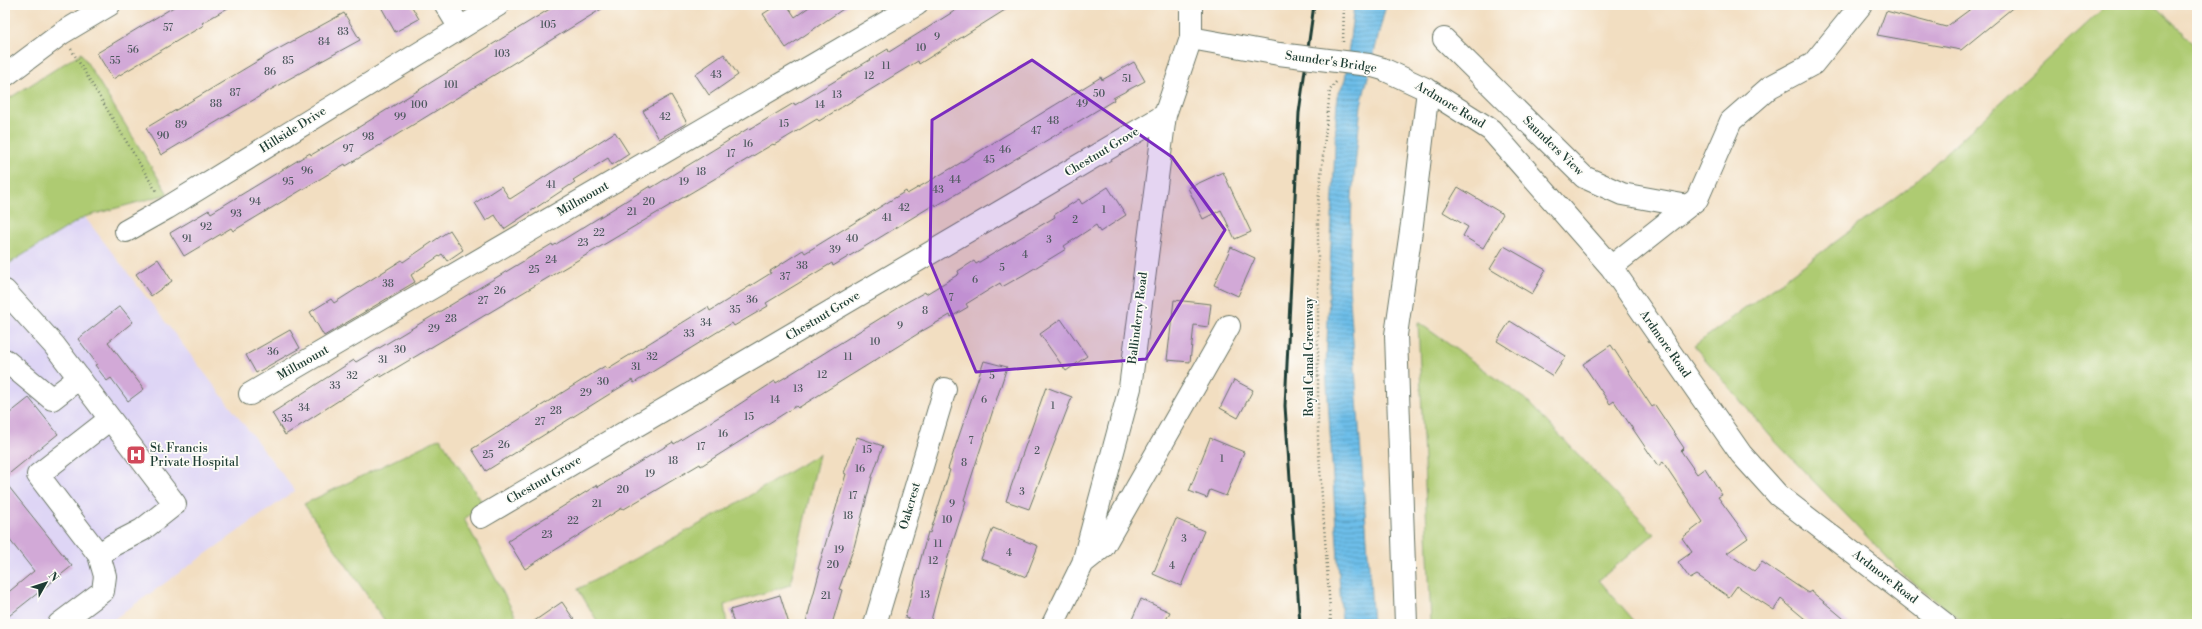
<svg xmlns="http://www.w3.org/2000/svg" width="2202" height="629" font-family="'Libre Bodoni',serif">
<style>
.built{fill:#ded5f5}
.grass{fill:#aecb72;stroke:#668453}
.water{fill:url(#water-rules);stroke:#467e8e}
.building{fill:#d2a9d7}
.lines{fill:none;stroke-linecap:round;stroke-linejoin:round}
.minor-casing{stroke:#697565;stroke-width:24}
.path{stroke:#697565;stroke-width:2.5;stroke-dasharray:1 3;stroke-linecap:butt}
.minor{stroke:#fff;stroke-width:22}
.rail{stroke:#1f3d34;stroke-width:3}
.minor-bridge-casing{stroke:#697565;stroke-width:24;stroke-linecap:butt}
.minor-bridge{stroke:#fff;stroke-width:22}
.marked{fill:#7b2cbf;fill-opacity:0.2;stroke:#7b2cbf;stroke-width:3;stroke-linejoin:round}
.labels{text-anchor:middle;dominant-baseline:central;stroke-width:3.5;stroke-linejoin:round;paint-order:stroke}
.number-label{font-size:10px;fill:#4c585d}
.street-label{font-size:12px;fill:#1f3d34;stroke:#fdfcf7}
.poi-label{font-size:12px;fill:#1f3d34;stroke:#fdfcf7;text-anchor:start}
</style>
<defs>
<pattern id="water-rules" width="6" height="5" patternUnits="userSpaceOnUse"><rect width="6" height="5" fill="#6dbee9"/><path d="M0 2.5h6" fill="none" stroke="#599cbe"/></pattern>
</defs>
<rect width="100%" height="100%" fill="#fdfcf7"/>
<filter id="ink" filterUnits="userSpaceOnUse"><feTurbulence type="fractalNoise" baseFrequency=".025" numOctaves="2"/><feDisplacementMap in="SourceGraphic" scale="8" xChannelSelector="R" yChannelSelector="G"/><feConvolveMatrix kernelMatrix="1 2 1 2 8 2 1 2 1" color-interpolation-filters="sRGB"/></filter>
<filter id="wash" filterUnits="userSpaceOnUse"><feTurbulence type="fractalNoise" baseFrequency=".012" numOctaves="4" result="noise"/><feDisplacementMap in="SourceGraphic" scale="16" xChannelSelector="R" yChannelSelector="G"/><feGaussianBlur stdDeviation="0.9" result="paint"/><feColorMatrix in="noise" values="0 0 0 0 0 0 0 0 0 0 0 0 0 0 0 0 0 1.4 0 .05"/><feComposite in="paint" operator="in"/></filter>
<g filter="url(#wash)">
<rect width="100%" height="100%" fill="#f2dec1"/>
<path class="built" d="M84,216L295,491L107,624H5V266Z"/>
<path class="grass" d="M2121,5H2154L2197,47V624H1966L1908,579L1771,437L1694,346L1906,190L2105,6Z
M81,53L168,194L84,217L5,266V101Z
M1418,322L1525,399L1654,534L1599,580L1637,624H1431Z
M440,438L484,505L464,519L516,617L506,624H387L304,504Z
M819,454L790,585L724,605L727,624H599L578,589L724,511Z"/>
<path class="water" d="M1354,5H1386L1361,105L1352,198L1349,285L1373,624H1342L1326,367L1337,96L1345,80Z"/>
<g id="blocks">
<path class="building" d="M177,5H233L202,23L204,25L113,79L97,53Z
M380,5H411L419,19L395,32Z
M556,5H608L346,166L345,164L233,231L231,228L184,256L170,233L209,210L211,213L310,153L311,155L351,132Z
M777,5H787L795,17L812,5H849L786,48L763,14Z
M964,5H1013L919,64L918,61L819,121L817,119L774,145L773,144L381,377L380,374L285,435L272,413L354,360L356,362L552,244L553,246L650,186L651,188L749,128L750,129L794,103L795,105L888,49L889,52Z
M1976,5H2016L1961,50L1877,35L1886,11L1946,27Z
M344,13L360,40L287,80L161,155L146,128L271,53Z
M724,54L738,75L709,95L695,74Z
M1134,62L1145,81L1113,98L1114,100L1081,120L936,206L935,204L833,266L832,263L766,303L768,306L734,326L732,323L634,383L632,380L486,471L472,449L605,366L607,369L708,307L710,311L771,273L770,271L803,250L805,253L906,191L907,194L957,165L1101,77L1102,80Z
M671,95L687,123L659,139L643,111Z
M615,132L629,154L612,165L608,158L573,180L575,182L504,229L495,215L486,221L475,203L501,186L510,199Z
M1223,172L1251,232L1235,239L1221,210L1203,219L1188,188Z
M1108,187L1126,215L1100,232L1096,225L1064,246L1066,249L1025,274L1002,287L1000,283L966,304L968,307L951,317L950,315L924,330L798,408L796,406L701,466L700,464L624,509L622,508L525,569L508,541L597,485L598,487L673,442L674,444L732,409L775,381L776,383L900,306L925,292L926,294L959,274L958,271L974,261L976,264L1055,217L1054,215L1079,199L1082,204Z
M1458,187L1503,214L1483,248L1463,236L1468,227L1443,212Z
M450,230L463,250L447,261L442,254L411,275L415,282L324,336L310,312L331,299L334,303L402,260L403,262Z
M1504,246L1546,270L1532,294L1490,269Z
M1231,247L1255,258L1238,296L1214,285Z
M158,259L172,281L151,296L136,274Z
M1174,300L1211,304L1208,327L1194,325L1190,362L1167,360Z
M120,306L133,322L108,342L144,389L128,401L111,378L107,381L95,365L97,364L78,339Z
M1061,319L1087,356L1066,371L1040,334Z
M1510,321L1566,356L1553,376L1497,341Z
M290,330L300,348L256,373L246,355Z
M1611,345L1652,407L1655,405L1684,448L1681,451L1697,474L1705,468L1722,495L1718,497L1748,538L1727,553L1754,571L1762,562L1808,593L1811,591L1850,624H1811L1781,599L1774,610L1737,586L1729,597L1697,575L1690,579L1678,562L1692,552L1682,538L1703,522L1663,462L1658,466L1614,401L1610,404L1583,364Z
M984,361L1007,367L964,500L966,501L948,557L930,624H926L905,618L928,532L930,533L950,470L948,469Z
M1234,380L1253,390L1238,418L1220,408Z
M1046,387L1072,397L1029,509L1006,501Z
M29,398L58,434L5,477V417Z
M857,437L883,446L872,477L854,547L839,589L842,590L832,624H813L806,622L820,570L818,569L846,474L844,473Z
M1210,438L1244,452L1226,496L1210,490L1207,498L1189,491Z
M5,482L72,566L5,619V595L34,571L5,534Z
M1176,519L1204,531L1181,586L1153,574Z
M993,528L1038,546L1026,577L981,559Z
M780,595L789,624H734L730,610Z
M1141,599L1170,612L1164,624H1130Z
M562,602L577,624H530Z"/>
</g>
</g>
<g filter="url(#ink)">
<use href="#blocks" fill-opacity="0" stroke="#697565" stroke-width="1"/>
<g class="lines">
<defs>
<path id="minor" d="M446,5L460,28
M1191,38L1279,54
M1444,39L1584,177L1622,194L1688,206
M1383,69L1428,90L1491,130L1611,267L1741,454L1778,495L1945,624
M6,75L62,33L109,5
M126,231L167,208L498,5
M1611,267L1697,199L1731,121L1770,87L1813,64L1861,5
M5,291L54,345L175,504L142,530L113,545L99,555
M5,360L52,399L79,378
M250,394L916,5
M481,517L1165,115
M1083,563L1103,547L1229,326
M59,624L103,591L105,576L99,555L38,475L110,419
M875,624L945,389
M1053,624L1083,563L1130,388L1165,115L1191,38V5
M1406,624L1396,335L1412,224L1428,90"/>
</defs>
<use href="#minor" class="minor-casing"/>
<path class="path" d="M1343,42L1344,5
M71,49L156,191
M1331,624L1318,440V203L1330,90L1336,82"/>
<use href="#minor" class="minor"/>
<path class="rail" d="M1300,624L1285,406L1299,113L1314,5"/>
<defs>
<path id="minor-bridge" d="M1279,54L1369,65L1383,69"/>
</defs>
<use href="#minor-bridge" class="minor-bridge-casing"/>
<use href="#minor-bridge" class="minor-bridge"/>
</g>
</g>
<path class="marked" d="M1032,60L1172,157L1225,230L1146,359L976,372L930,262L932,120Z"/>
<defs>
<symbol id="hospital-square" viewBox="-11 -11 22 22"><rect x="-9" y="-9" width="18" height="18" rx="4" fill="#d1495b" stroke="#fdfcf7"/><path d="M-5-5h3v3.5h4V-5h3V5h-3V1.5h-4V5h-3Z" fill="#fff"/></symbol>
</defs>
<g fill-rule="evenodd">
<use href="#hospital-square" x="125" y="444" width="22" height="22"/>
</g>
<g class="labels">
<g class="number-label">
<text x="548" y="25">105</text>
<text x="168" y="28">57</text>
<text x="343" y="32">83</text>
<text x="937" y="37">9</text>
<text x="324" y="42">84</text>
<text x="921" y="48">10</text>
<text x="133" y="50">56</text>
<text x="502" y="54">103</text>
<text x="115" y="61">55</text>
<text x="288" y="61">85</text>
<text x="886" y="66">11</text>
<text x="270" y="72">86</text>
<text x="716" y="75">43</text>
<text x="869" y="76">12</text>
<text x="1127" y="79">51</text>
<text x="451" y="85">101</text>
<text x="235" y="93">87</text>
<text x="1099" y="94">50</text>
<text x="837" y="95">13</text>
<text x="216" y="104">88</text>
<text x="1082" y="104">49</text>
<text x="419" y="105">100</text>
<text x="820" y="105">14</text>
<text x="400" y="117">99</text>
<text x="665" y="117">42</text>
<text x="1053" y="121">48</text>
<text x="784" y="124">15</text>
<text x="181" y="125">89</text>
<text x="1036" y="131">47</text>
<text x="163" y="136">90</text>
<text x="368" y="137">98</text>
<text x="748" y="144">16</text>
<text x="348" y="149">97</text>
<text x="1005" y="150">46</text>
<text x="731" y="154">17</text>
<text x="989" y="160">45</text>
<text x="307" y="171">96</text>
<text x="701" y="172">18</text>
<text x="955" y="180">44</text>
<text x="288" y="182">95</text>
<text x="684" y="182">19</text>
<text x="551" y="185">41</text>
<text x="938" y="190">43</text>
<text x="255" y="202">94</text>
<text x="649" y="202">20</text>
<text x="904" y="208">42</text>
<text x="1104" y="210">1</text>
<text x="632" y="212">21</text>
<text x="236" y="214">93</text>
<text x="887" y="218">41</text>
<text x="1075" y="220">2</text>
<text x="206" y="227">92</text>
<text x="599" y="233">22</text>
<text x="187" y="239">91</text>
<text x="852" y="239">40</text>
<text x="1049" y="240">3</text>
<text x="583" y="243">23</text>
<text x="835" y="250">39</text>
<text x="1025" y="255">4</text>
<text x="551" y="260">24</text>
<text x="802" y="266">38</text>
<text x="1002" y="268">5</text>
<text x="534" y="270">25</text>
<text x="785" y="277">37</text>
<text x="975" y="280">6</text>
<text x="388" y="284">38</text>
<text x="500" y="291">26</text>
<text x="951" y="298">7</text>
<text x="752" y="300">36</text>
<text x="483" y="301">27</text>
<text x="735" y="310">35</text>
<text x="925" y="311">8</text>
<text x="451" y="319">28</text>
<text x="706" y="323">34</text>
<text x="900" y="326">9</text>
<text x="434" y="329">29</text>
<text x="689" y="334">33</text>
<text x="875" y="342">10</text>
<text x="400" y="350">30</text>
<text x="273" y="352">36</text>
<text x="652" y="357">32</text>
<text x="848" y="357">11</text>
<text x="383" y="360">31</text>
<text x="636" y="367">31</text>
<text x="822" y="375">12</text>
<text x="352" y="376">32</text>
<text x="992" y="376">5</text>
<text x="603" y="382">30</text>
<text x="335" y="386">33</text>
<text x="798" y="389">13</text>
<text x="586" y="393">29</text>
<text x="775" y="400">14</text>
<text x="984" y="400">6</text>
<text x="1053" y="406">1</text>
<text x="304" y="408">34</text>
<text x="556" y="411">28</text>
<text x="749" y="417">15</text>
<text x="287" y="419">35</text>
<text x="540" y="422">27</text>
<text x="723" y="434">16</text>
<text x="971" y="441">7</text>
<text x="504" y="445">26</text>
<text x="701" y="447">17</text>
<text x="867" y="450">15</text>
<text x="1037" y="451">2</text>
<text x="488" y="455">25</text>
<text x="1222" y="459">1</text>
<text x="673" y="461">18</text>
<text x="964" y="463">8</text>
<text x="860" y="469">16</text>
<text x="650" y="474">19</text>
<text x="623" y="490">20</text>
<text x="1022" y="492">3</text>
<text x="853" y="496">17</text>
<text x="597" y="504">21</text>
<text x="952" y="504">9</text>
<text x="848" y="516">18</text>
<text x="947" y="520">10</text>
<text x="573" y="521">22</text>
<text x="547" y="535">23</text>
<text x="1184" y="539">3</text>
<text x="938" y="544">11</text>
<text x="839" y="550">19</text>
<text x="1009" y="553">4</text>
<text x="933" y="561">12</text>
<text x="833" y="565">20</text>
<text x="1172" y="566">4</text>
<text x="925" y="595">13</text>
<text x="826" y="596">21</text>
</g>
<g class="street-label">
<text transform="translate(1331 62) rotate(8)">Saunder's Bridge</text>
<text transform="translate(1450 105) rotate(31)">Ardmore Road</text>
<text transform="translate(293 130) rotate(-32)">Hillside Drive</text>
<text transform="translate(1553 146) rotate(44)">Saunders View</text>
<text transform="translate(1102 152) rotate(-31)">Chestnut Grove</text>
<text transform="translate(583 199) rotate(-30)">Millmount</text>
<text transform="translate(823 316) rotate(-31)">Chestnut Grove</text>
<text transform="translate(1138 318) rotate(-83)">Ballinderry Road</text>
<text transform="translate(1665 344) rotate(55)">Ardmore Road</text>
<text transform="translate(1309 357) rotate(-90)">Royal Canal Greenway</text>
<text transform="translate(303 363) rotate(-30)">Millmount</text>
<text transform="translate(544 480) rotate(-30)">Chestnut Grove</text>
<text transform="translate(910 506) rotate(-74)">Oakcrest</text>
<text transform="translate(1885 577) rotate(38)">Ardmore Road</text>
</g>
<g class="poi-label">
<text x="150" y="448">St. Francis<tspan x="150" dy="14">Private Hospital</tspan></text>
</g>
</g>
<rect width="2202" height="629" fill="none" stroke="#fdfcf7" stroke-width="20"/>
<g transform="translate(46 583) rotate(51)" stroke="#fdfcf7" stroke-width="3" paint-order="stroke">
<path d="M0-3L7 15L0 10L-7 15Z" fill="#1f3d34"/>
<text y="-6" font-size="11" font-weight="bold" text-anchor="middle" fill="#1f3d34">N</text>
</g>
</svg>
